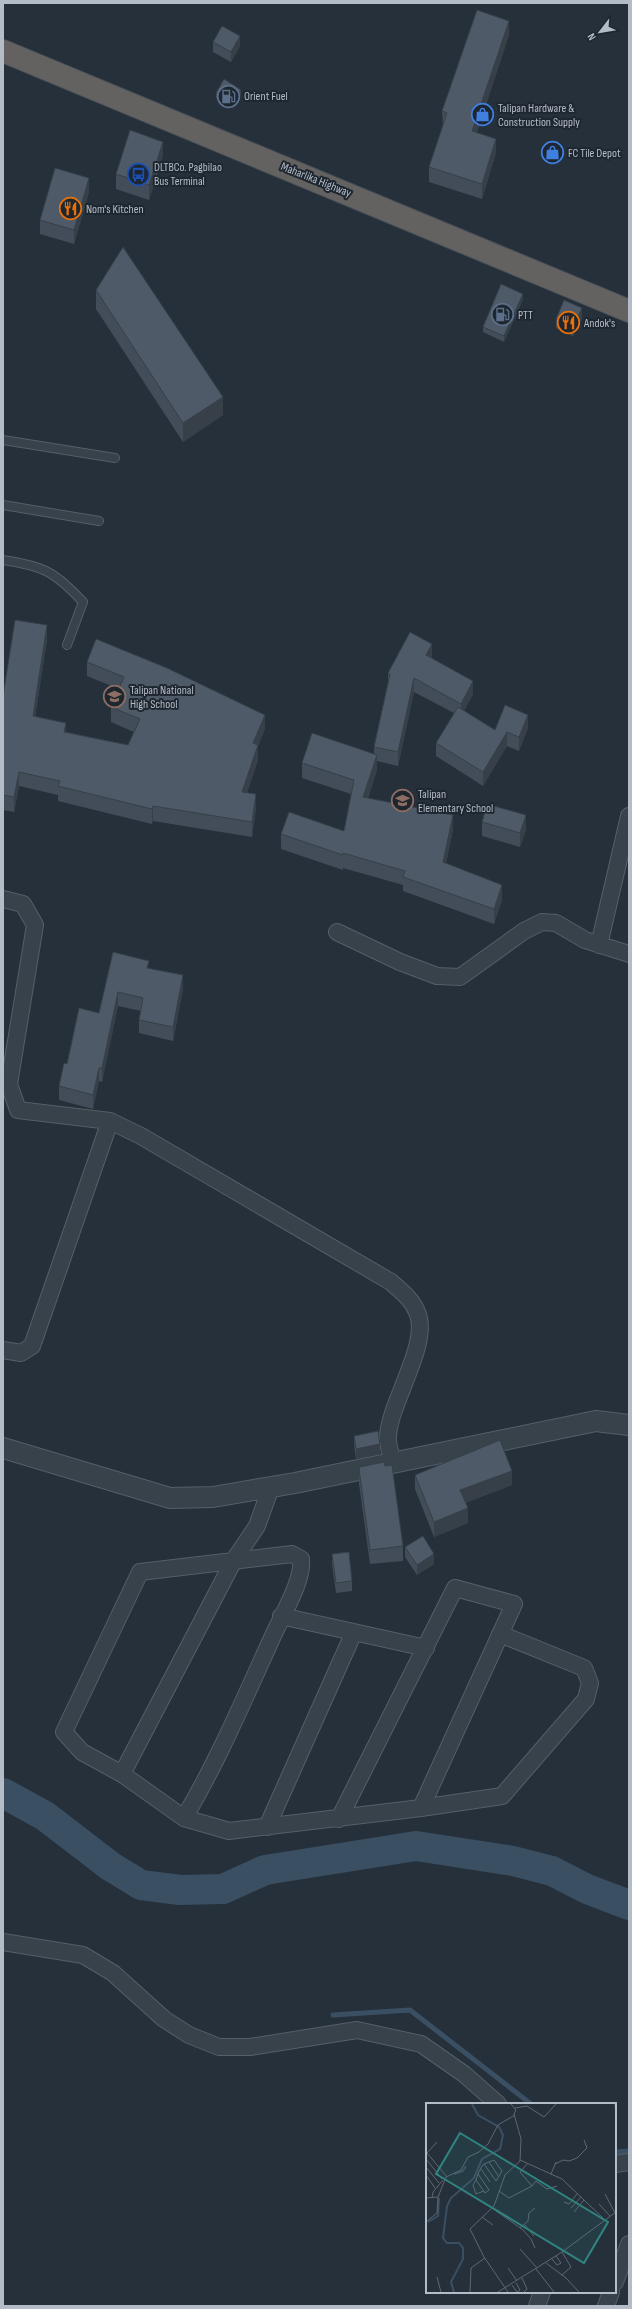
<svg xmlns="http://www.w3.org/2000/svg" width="632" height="2309" font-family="'Sofia Sans Condensed',sans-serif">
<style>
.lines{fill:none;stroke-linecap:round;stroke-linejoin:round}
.stream{stroke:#3b4f63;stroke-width:5}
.river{stroke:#3b4f63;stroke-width:30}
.service-casing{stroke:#565f69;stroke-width:10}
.minor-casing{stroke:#565f69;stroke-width:18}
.tertiary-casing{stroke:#565f69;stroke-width:22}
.trunk-casing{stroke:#444c56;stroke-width:24}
.service{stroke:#38424b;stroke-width:8}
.minor{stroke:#38424b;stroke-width:16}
.tertiary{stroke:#38424b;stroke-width:20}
.trunk{stroke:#646260;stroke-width:22}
.wall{fill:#434d59}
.shaded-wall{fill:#373f48}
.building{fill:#4e5a67;stroke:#373f48}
.labels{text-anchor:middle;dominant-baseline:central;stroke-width:4;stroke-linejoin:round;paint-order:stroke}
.poi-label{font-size:12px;fill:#b4bcc7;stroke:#1e2730;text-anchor:start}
.street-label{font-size:12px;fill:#b4bcc7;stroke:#1e2730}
.inset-river{fill:none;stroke:#3b4f63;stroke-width:2}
.inset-road{fill:none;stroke:#5e6873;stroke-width:1}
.view{fill:#308480;fill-opacity:0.15;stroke:#308480;stroke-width:2}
.inset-edge{fill:none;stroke:#b4bcc7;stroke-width:2}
</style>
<rect width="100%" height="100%" fill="#25303b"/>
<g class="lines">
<path class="stream" d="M333,2015L410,2010L531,2104
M615,2152L629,2151"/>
<path class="river" d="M3,1793L45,1816L110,1866L141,1885L180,1890L223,1889L265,1870L416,1846L513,1861L552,1871L587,1889L629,1905"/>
<defs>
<path id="service" d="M3,440L115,458
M3,505L99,521
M3,560C44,566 55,572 83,602L67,645"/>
<path id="minor" d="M3,899L23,904L35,925L9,1084L18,1110L110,1121
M337,932L400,962L437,976L460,977L524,931L542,922L556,923L585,940L629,954
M599,945L629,816
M3,1350L21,1353L32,1346L110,1121L141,1136L391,1282C401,1291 412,1299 417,1312C431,1343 390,1401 388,1436C387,1444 391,1454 393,1463
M281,1616L426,1648
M122,1774L234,1560L257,1526L271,1487
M421,1808L502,1796L586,1699L590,1683L584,1668L500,1634
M184,1818C218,1761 244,1699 272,1638C281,1617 304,1580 301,1559L292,1554L140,1572L64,1732L82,1752L122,1774L184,1818L229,1831L421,1808L514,1604L455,1588L339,1819
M267,1827L354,1632
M3,1942L83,1955L113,1973L164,2019L189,2035L219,2047H250L357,2030L421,2044L464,2074L498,2104
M615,2164L629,2162
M615,2282L629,2244
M537,2306L542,2292
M606,2306L611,2292"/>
<path id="tertiary" d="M3,1448L170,1498L213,1497L295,1483L596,1421L629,1425"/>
<path id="trunk" d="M3,51L629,311"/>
</defs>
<use href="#service" class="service-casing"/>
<use href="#minor" class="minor-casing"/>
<use href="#tertiary" class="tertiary-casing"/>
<use href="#trunk" class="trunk-casing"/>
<use href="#service" class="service"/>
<use href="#minor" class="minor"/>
<use href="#tertiary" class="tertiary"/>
<use href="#trunk" class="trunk"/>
</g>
<path class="wall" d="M509,35L477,132L496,153L482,199L429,182V167L443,126L442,111Z
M213,42L240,46L231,62L213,52Z
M216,93L241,95L233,108L216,98Z
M163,156L149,200L116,189V174Z
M89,192L74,244L40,234V220Z
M96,290L223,415L183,442L96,309Z
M523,299L504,342L483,332V327Z
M582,318L573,336L556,328V319Z
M47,640L35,717L66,732L128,745L134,732L111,722V707L119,689L87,676V662L265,729L258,746V760L247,793L256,809L252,837L153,821L152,824L58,801V795L19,786L14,812L3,810V696Z
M432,657V658L473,694L464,711L495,730L528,728L519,751L507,746L483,786L436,756V743L454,713L414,692L398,766L377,761V770L368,798L453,830L446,863L502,900L494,924L403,891V885L343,868V870L281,849V834L344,831L351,794L302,778V763L374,754V747L388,683V673Z
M482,822L526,830L520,847L482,836Z
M113,952L149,968L183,989L173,1041L139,1033V1020L141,1011L118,1006L102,1082L99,1081L93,1109L59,1100V1086L99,1013Z
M354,1436L380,1454L356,1459L354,1445Z
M359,1469L403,1546V1561L370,1564L359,1484Z
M415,1475L512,1485L465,1503L468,1523L434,1537L415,1489Z
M405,1547L434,1564L417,1575L405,1557Z
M332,1554L352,1581V1591L336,1593L332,1564Z"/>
<path class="shaded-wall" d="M509,21V35L472,146V131Z
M240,36V46L231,62V52Z
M241,90V95L233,108V103Z
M496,139V153L482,199V184Z
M163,142V156L149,200V185Z
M89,178V192L74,244V230Z
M523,294V299L504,342V336Z
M582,308V318L573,336V327Z
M223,397V415L183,442V423Z
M47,625V640L33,731V716Z
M432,644V657L426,668V655Z
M414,678V692L398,766V752Z
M473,681V694L461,717V704Z
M265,715V729L258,746V760L242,807V792L253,743Z
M528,715V728L519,751V737Z
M66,723V738L64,732Z
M507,732V746L483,786V772Z
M377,755V770L363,811V797Z
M19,772V786L14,812V797Z
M256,794V809L252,837V822Z
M153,806V821L152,824V809Z
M453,815V830L443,877V862Z
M526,815V830L520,847V833Z
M502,885V900L494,924V909Z
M183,975V989L173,1041V1027Z
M118,992V1006L102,1082V1068Z
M99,1068V1081L93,1109V1095Z
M380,1444V1454L356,1459V1449Z
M512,1471V1485L460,1505V1490Z
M468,1508V1523L434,1537V1522Z
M434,1554V1564L417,1575V1565Z"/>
<path class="building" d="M477,10L509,21L472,131L496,139L482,184L429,167L447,113L442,111Z
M222,26L240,36L231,52L213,42Z
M224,79L241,90L233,103L216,93Z
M130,130L163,142L149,185L116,174Z
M55,168L89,178L74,230L40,220Z
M123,247L223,397L183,423L96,290Z
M501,284L523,294L504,336L483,327Z
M564,300L582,308L573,327L556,319Z
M15,620L47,625L33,716L66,723L64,732L128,745L140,719L111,707L124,677L87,662L96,639L167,668L265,715L253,743L258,745L242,792L256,794L252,822L153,806L152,809L58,786L60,781L19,772L14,797L3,795V696Z
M410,632L432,644L426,655L473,681L461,704L414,678L398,752L374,747L390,674L388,673Z
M505,705L528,715L519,737L507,732L483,772L436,743L458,707L495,730Z
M312,733L377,755L363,797L453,815L443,862L502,885L494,909L403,877L405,871L343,853V855L281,834L289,812L344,831L354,780L302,763Z
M487,804L526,815L520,833L482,822Z
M113,952L149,961L147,968L183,975L173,1027L139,1020L143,998L118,992L102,1068H99L93,1095L59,1086L64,1063L67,1064L79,1008L99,1013Z
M378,1431L380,1444L356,1449L354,1436Z
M500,1440L512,1471L460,1490L468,1508L434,1522L415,1475Z
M384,1462L385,1466L392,1465L403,1546L370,1550L359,1469L360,1467Z
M423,1536L434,1554L417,1565L405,1547Z
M349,1552L352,1581L336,1583L332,1554Z"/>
<defs>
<symbol id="fuel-ring" viewBox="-11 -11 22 22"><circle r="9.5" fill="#1e2730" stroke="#5c6f8a" stroke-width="1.5"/><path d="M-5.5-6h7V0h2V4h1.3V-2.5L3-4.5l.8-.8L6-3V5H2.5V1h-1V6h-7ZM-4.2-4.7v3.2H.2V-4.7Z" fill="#5c6f8a"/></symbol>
<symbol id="shop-ring" viewBox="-11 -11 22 22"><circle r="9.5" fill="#1e2730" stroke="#3f7fe0" stroke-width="1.5"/><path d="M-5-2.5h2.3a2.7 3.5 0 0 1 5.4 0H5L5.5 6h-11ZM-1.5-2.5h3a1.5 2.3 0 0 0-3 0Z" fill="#3f7fe0"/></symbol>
<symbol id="bus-ring" viewBox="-11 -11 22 22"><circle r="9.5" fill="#1e2730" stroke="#1a4fb4" stroke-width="1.5"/><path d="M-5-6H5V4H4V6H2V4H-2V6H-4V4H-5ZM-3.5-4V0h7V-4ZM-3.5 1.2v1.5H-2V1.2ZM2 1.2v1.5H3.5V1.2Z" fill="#1a4fb4"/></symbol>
<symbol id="restaurant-ring" viewBox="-11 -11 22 22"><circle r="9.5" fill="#1e2730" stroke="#e8710a" stroke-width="1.5"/><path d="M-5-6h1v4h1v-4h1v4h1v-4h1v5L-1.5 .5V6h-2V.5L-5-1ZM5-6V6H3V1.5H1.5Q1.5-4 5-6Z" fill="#e8710a"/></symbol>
<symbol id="school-ring" viewBox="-11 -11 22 22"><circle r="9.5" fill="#1e2730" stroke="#8d6e63" stroke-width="1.5"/><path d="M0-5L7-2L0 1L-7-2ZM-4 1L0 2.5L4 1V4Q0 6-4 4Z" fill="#8d6e63"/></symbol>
</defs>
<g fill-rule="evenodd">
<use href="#fuel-ring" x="216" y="84" width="25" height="25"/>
<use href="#shop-ring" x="470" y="102" width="25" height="25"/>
<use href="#shop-ring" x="540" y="140" width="25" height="25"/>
<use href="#bus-ring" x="126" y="162" width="25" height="25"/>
<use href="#restaurant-ring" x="58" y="196" width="25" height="25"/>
<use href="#fuel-ring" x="490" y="302" width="25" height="25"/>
<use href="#restaurant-ring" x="556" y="310" width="25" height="25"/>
<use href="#school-ring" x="102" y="684" width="25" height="25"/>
<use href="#school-ring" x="390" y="788" width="25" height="25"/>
</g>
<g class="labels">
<g class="poi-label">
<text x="244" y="96">Orient Fuel</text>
<text x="498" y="108">Talipan Hardware &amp;<tspan x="498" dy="14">Construction Supply</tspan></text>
<text x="568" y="153">FC Tile Depot</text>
<text x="154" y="167">DLTBCo. Pagbilao<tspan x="154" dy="14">Bus Terminal</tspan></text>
<text x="86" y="209">Nom's Kitchen</text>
<text x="518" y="315">PTT</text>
<text x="584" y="323">Andok's</text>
<text x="130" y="690">Talipan National<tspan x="130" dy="14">High School</tspan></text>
<text x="418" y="794">Talipan<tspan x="418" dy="14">Elementary School</tspan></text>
</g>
<g class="street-label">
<text transform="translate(316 180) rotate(22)">Maharlika Highway</text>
</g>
</g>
<g transform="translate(426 2103)">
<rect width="190" height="190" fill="#25303b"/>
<path class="inset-river" d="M28,71L37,68L40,63M2,119L12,113L13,95M28,189L25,179L37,156V145L33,140H21L17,135L21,103L25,95L48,75L56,56L74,46L77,32L73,24L52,12L46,1"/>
<path class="inset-road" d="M189,1L190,15M89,5L101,3L118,14L130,1M11,39L1,50L21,74M0,56L16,76M94,57L136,76L179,117M63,59L73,74M129,61L137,57L143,58L151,55L161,45L158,37M0,64L13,80M55,66L64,79M52,71L63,87L59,90L50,77L52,71L56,63L58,61L68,57L76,68L70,78L58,61M125,71L130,59M0,72L9,85M50,77L47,82L50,91L58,88M106,83L110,78L121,86L131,83M73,88L83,95L106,83L94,69L102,60M179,91L189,110M0,95L12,94M6,95L7,89L17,77M138,99L143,101L151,91M173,101L184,113M66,105L97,127L105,136L109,145M145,105L155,94M148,109L158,97M56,114L67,122M0,119L11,110L12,94L20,74L35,67L42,54L53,49L62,41L72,22L89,12M98,121L108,133M94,125L102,118L103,110L109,105M94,146L111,165M126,156L131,162L135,160L130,153M120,160L140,175L153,189M82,165L91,178M110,166L128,189M136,172L145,164L136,149M11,174L15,189M96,175L101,186L98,189M86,182L91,189L94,187L90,180M44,189L45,165L59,155M72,189L136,149L190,109M82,189L58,154L44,126L68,103L79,72L94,58L95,36L88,11L90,7L85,1"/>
<path class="view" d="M34,30L182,119L158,160L10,71Z"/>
<rect width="190" height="190" class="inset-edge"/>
</g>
<rect width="632" height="2309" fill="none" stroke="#b4bcc7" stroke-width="8"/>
<g transform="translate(600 32) rotate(239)" stroke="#1e2730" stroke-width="3" paint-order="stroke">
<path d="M0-3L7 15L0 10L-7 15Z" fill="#b4bcc7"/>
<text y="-6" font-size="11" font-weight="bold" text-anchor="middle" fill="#b4bcc7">N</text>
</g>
</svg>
